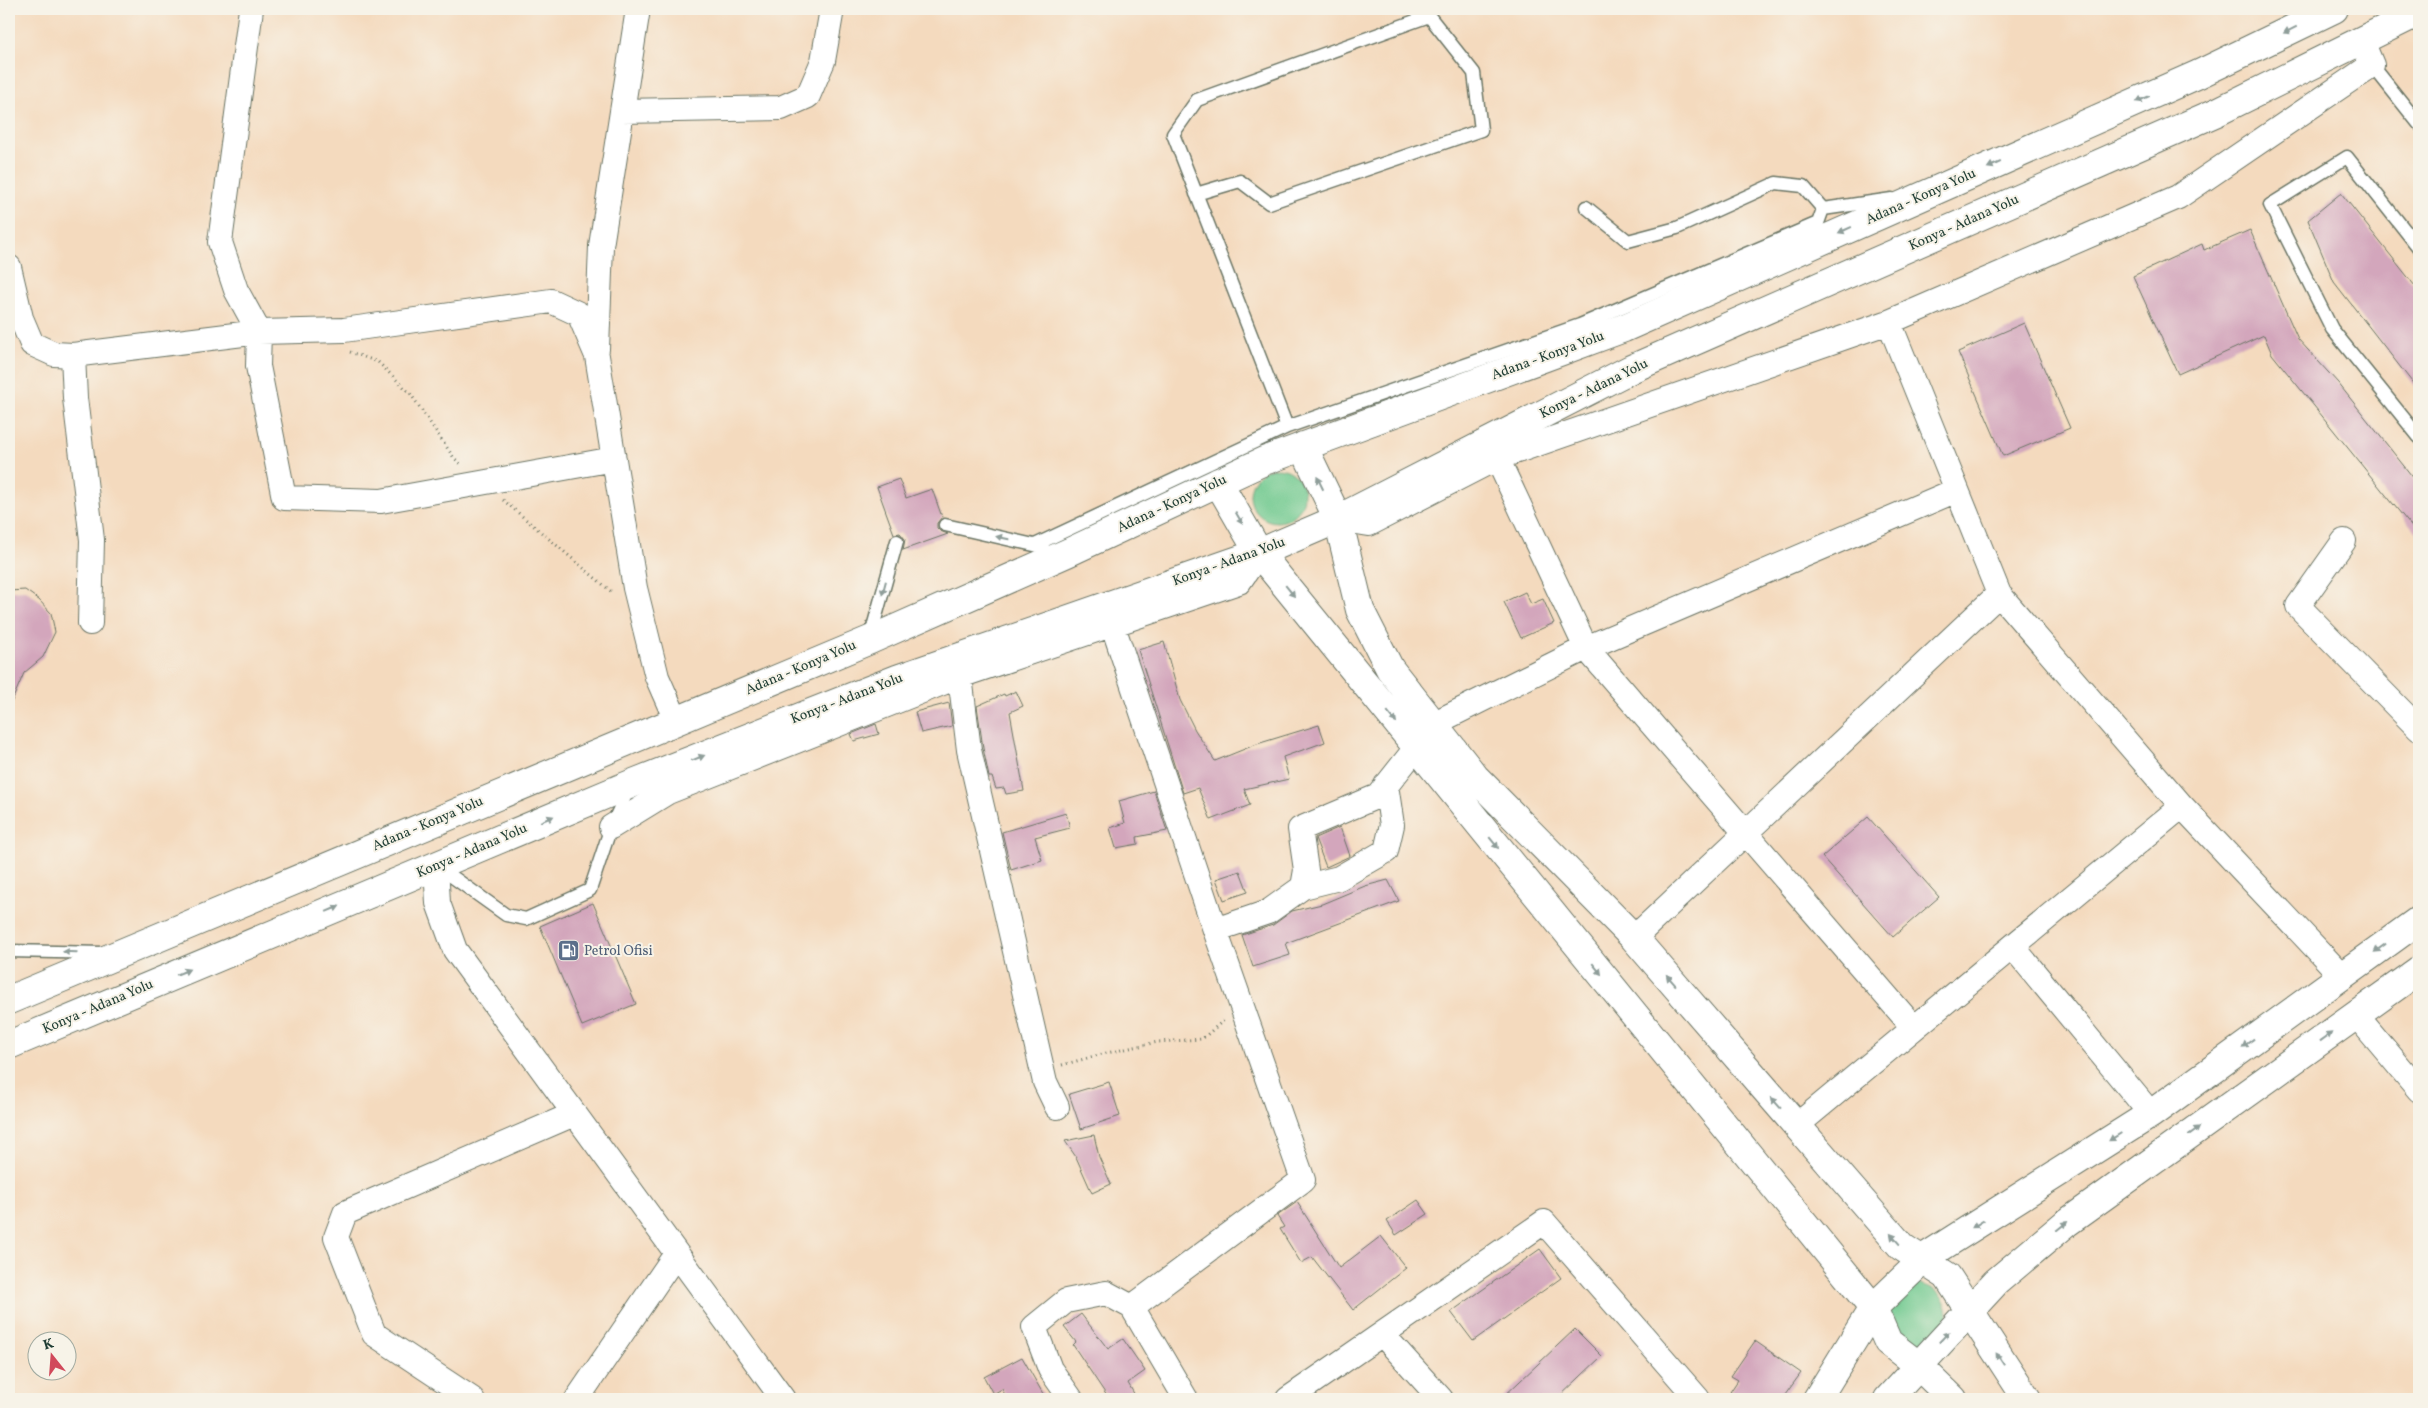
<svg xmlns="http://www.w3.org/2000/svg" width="2428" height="1408" font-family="Vollkorn,serif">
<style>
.green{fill:#6fc98f;stroke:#478362}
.building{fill:#d3a6bc}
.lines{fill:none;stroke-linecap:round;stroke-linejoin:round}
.lane-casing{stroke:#6a7464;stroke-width:15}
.street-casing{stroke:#6a7464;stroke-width:26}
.secondary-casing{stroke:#6a7464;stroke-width:30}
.highway-casing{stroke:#6a7464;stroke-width:30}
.path{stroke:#6a7464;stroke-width:3;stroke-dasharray:1 4;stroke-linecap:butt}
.lane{stroke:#fff;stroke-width:12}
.street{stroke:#fff;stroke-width:24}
.secondary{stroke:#fff;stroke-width:28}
.highway{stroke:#fff;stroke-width:28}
.oneway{fill:#8f9e9a}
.labels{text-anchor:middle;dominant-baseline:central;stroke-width:4;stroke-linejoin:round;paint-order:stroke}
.street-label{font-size:14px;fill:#1f3d34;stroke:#f7f3e8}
.service-label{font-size:14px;fill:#4e5e75;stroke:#f7f3e8;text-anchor:start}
</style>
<rect width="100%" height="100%" fill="#f7f3e8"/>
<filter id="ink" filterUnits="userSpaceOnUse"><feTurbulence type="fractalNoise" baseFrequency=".02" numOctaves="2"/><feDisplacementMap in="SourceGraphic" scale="10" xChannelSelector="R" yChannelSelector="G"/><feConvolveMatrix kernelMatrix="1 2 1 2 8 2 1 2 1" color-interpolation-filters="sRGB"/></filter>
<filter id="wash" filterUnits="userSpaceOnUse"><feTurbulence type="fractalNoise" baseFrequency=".0096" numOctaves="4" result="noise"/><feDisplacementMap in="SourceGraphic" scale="20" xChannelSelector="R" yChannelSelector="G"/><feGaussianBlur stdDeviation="1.12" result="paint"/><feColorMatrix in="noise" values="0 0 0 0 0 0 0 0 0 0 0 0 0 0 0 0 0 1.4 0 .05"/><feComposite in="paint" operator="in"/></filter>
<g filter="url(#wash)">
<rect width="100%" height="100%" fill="#f4dabe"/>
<path class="green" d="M1250 495a27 27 0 1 1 54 0a27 27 0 1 1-54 0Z
M1920,1284C1938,1288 1948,1299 1948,1318L1922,1343C1878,1341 1881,1289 1920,1284Z"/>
<g id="blocks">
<path class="building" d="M2341,193L2419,291V391L2334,282L2308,220Z
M2250,230L2298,339L2338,383L2419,485V536L2272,354L2264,335L2178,374L2133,276L2202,244L2204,250Z
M2024,323L2070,428L2003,456L1958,352Z
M899,479L906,498L932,489L942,517L937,523V528L940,531L948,534L903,550L905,539L900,533L894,534L877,487Z
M25,590L39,600L51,613L55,632L43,657L24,673L9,708V591Z
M1525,592L1531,604L1543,599L1554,623L1521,638L1504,602Z
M1164,642L1180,700L1195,730L1215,761L1257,744L1319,725L1325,742L1283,757L1289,779L1244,789L1250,805L1211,820L1198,788L1183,793L1138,650Z
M1016,691L1023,706L1010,712L1024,791L1006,794L1004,788L996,789L992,777H989L983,748L977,706L1004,694L1005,696Z
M949,703L952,726L921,733L915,712Z
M876,724L879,734L854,741L851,734Z
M1154,791L1167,831L1137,837L1138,844L1116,848L1110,828L1125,823L1119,801Z
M1066,813L1070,828L1035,837L1042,860L1011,870L1002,832Z
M1868,817L1939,897L1893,937L1822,857Z
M1340,827L1350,856L1326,867L1315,838Z
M1240,871L1248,892L1224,900L1216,879Z
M1388,880L1399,901L1286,943L1290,955L1253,967L1242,935L1273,925L1292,911L1322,904L1365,886Z
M593,903L636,1004L582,1026L540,926Z
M1109,1082L1120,1116L1081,1129L1069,1094Z
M1094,1135L1099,1157L1111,1184L1092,1193L1076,1157L1065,1141Z
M1418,1200L1428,1214L1396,1235L1387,1221Z
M1297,1202L1339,1268L1381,1236L1406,1268L1353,1310L1312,1257L1301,1263L1280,1229L1284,1227L1277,1216Z
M1540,1249L1561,1278L1473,1341L1451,1312Z
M1081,1314L1108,1349L1123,1339L1145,1371L1128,1383L1137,1399H1109L1073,1345L1076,1342L1064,1327Z
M1575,1329L1602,1356L1557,1399H1501Z
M1755,1341L1801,1373L1782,1399H1741L1730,1392L1738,1380L1731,1376Z
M1022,1357L1046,1399H1007L1002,1389L993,1394L984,1377Z"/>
</g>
</g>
<g filter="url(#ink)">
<use href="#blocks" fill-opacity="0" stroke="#6a7464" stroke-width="1"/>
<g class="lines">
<defs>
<path id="lane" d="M2372,65L2419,124
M1196,194L1240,181L1269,203L1481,130L1474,73L1429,16L1197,100L1173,134L1287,427
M1823,209L1892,199
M2419,248L2347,157L2270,205L2332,329L2419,437
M945,525L1043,547
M1035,545L1287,427L1580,325L1818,223L1823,209L1803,186L1776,183L1677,228L1628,241L1586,207
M870,638L897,541
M436,865L506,915L526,919L590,890L611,827L629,788
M9,951L103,953"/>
<path id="street" d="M251,9L220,242L236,290L259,332L258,366L284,498L381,501L614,459
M622,111L781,108L808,96L823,61L832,9
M9,267L21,318L32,344L54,354L73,355L259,332L344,330L551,301L579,314L597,356L635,588L657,677L676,720
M1889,322L1999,594L2182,806L2342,976
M597,349L601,246L638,9
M73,355L75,398L92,540L90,623
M1497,458L1586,648L1914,1028
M1338,519L1369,524L1497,458L1889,322L2178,197L2372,65L2362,41
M2344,541L2298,606L2419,729
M960,676L969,750L1045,1082L1057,1107
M1433,724L1586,648L1957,490
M611,827L668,792L960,676L1239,582L1259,553
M436,865L438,903L455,950L783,1399
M1303,887L1339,878L1386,851L1392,825L1386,785
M1215,930L1268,912L1303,887L1306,870L1300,829L1378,796L1416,748
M1634,938L1999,594
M2013,947L2151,1114
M2356,1015L2419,1090
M1796,1126L2182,806
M1132,1307L1186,1399
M1382,1334L1441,1399
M472,1399L374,1334L336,1237L345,1213L574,1114
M577,1399L676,1254
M1071,1399L1050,1369L1034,1327L1066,1301L1106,1293L1132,1307L1303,1180L1215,930L1112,623
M1288,1399L1544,1222L1698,1399"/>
<path id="secondary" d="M1338,519L1360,610L1390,669L1475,777L1634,938L1902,1247L1947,1276L2027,1399
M1259,553L1873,1308L1888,1342L1919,1366L1953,1399
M1817,1399L1873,1308L1927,1256L2151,1114L2419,920
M1888,1399L1996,1282L2065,1224L2419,970"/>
<path id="highway" d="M1303,446L1338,519
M1218,482L1259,553
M9,1000L870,640L1067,553L1264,461L1624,328L2199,74L2334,9
M9,1045L631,784L897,679L1259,553L1338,519L1631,369L2217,112L2419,12"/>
</defs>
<use href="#lane" class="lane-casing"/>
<use href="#street" class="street-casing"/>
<use href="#secondary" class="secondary-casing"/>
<use href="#highway" class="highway-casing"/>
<path class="path" d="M350,352L378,362L410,393L454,458L462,465
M503,500L613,593
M1062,1065L1102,1054L1158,1042L1202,1039L1224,1020"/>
<use href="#lane" class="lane"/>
<use href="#street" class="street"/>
<use href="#secondary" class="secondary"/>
<use href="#highway" class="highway"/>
</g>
<defs><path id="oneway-solid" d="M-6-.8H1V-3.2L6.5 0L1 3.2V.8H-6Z" transform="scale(1.25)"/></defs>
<g class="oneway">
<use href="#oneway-solid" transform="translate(2290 30) rotate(154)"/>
<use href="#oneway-solid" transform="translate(2143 99) rotate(156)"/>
<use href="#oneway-solid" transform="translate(1994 165) rotate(156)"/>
<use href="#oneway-solid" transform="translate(1845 230) rotate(156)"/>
<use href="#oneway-solid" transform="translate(1320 483) rotate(-116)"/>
<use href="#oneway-solid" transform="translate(1239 518) rotate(60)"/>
<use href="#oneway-solid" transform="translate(1003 538) rotate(-168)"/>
<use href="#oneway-solid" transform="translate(884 588) rotate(105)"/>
<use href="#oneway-solid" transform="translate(1290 591) rotate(51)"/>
<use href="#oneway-solid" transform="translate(1392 717) rotate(51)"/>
<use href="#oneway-solid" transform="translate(698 758) rotate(-22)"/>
<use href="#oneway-solid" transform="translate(547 819) rotate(-23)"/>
<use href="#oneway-solid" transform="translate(1494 843) rotate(51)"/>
<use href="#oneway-solid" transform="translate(333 909) rotate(-23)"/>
<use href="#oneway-solid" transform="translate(2380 948) rotate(144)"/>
<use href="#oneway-solid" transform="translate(70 952) rotate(-178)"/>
<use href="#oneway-solid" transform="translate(1597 969) rotate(51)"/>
<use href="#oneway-solid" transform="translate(183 972) rotate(-23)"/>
<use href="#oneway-solid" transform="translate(1671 980) rotate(-131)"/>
<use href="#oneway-solid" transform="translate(2326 1037) rotate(-36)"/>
<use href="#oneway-solid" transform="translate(2248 1043) rotate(144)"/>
<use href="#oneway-solid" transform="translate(1776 1103) rotate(-131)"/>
<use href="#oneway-solid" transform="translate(2194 1131) rotate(-36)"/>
<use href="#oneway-solid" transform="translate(2115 1137) rotate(148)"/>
<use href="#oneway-solid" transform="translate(1978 1224) rotate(148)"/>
<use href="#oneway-solid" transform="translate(2062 1226) rotate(-39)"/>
<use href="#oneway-solid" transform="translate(1895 1239) rotate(-131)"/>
<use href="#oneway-solid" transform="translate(1944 1337) rotate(-47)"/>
<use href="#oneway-solid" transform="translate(2000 1359) rotate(-123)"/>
</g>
</g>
<defs>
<symbol id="fuel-square" viewBox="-11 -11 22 22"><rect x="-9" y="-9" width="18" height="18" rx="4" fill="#5c6f8a" stroke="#f7f3e8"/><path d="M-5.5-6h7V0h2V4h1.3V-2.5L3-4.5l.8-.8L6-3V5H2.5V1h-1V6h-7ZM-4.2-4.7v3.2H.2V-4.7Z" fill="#fff"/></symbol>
</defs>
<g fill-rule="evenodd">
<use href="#fuel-square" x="556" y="938" width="25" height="25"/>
</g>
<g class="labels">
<g class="street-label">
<text transform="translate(1921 197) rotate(-24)">Adana - Konya Yolu</text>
<text transform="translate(1964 223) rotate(-24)">Konya - Adana Yolu</text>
<text transform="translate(1548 356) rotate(-20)">Adana - Konya Yolu</text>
<text transform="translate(1594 389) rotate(-26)">Konya - Adana Yolu</text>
<text transform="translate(1172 504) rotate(-25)">Adana - Konya Yolu</text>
<text transform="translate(1229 562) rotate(-20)">Konya - Adana Yolu</text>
<text transform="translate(801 668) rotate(-23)">Adana - Konya Yolu</text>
<text transform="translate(847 699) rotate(-21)">Konya - Adana Yolu</text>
<text transform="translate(428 824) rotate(-23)">Adana - Konya Yolu</text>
<text transform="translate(472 851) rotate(-23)">Konya - Adana Yolu</text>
<text transform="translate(98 1007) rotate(-23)">Konya - Adana Yolu</text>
</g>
<g class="service-label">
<text x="584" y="951">Petrol Ofisi</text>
</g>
</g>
<rect width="2428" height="1408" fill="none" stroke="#f7f3e8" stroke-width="30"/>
<g transform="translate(52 1356) rotate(343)"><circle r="24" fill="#f7f3e8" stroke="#a1aaa0"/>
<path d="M0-4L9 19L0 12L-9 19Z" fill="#d1495b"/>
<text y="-8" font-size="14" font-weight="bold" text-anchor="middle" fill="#1f3d34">K</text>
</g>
</svg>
